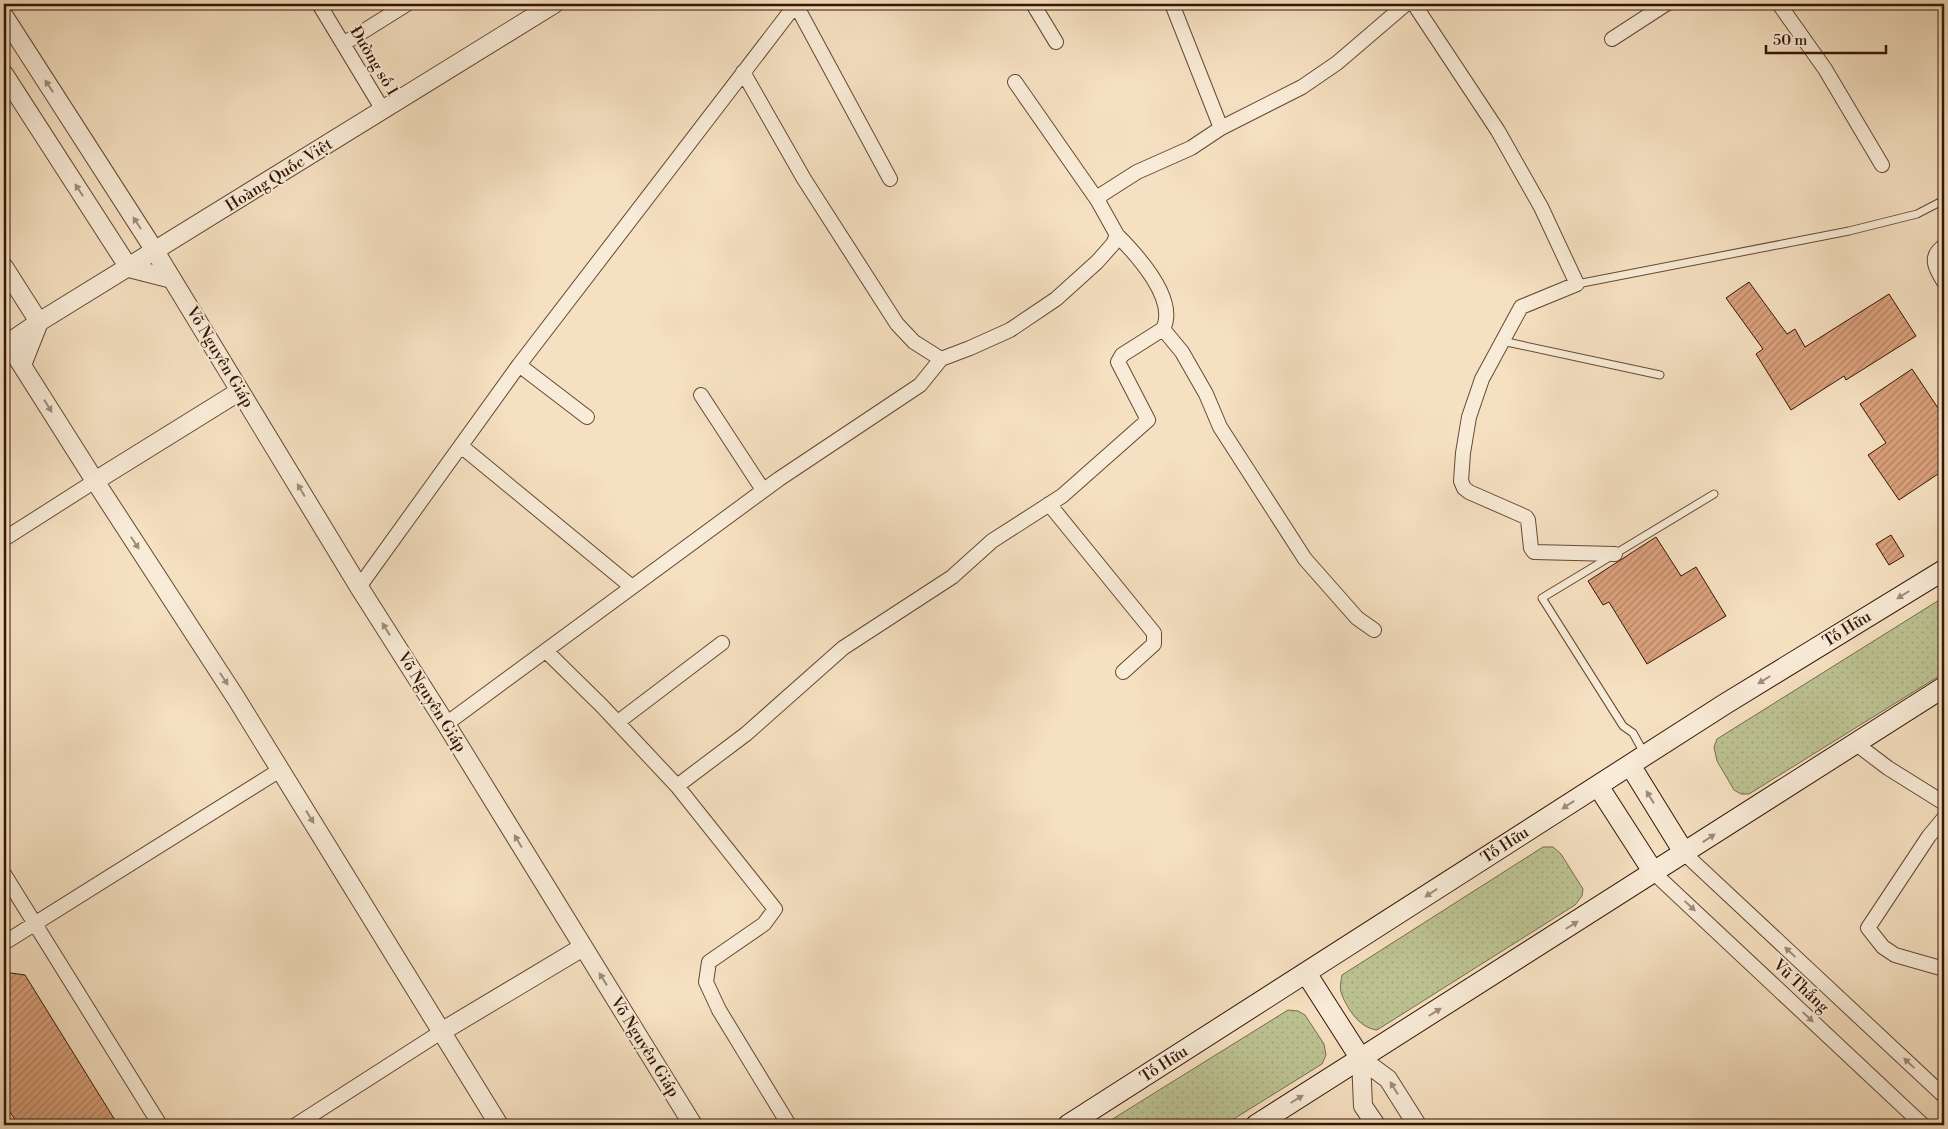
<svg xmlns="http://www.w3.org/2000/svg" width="1948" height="1129" font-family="'Libre Bodoni',serif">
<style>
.grass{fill:url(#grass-dots);stroke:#796c4b}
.building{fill:url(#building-hatch);stroke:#361504}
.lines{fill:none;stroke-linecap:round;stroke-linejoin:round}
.service-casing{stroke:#664833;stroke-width:9}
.minor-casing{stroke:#664833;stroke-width:16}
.tertiary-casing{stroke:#664833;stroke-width:20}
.secondary-casing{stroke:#361504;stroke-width:22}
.service{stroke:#f8ebd7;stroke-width:7}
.minor{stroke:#f8ebd7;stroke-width:14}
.tertiary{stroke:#f8ebd7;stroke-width:18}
.secondary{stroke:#f8ebd7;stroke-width:20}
.oneway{fill:#a18b78}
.labels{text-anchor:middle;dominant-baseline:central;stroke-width:4;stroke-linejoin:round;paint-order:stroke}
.street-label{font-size:16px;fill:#361504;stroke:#f8ebd7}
</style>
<defs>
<pattern id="grass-dots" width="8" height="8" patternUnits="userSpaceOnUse" patternTransform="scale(1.25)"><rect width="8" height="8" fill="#bcc292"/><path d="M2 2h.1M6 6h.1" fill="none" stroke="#a2a67c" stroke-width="1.8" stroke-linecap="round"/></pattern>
<pattern id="building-hatch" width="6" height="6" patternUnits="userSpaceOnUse" patternTransform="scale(1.25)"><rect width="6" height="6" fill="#daa17c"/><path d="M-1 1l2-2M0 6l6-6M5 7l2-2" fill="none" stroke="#b28263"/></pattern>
</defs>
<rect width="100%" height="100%" fill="#f5e0c1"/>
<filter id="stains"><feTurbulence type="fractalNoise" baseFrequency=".004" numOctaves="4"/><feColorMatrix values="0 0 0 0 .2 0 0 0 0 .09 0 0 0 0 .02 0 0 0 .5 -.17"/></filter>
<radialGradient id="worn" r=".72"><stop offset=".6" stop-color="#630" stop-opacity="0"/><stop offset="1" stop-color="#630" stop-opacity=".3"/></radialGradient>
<path class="grass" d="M1944,597V673L1749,794H1741L1734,790L1717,761L1714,747L1717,739Z
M1543,847H1553L1561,854L1583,889L1582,896L1575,905L1377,1030C1360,1028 1348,1010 1342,995C1339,988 1341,982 1342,975Z
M1288,1010L1298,1011L1305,1015L1324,1044L1326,1055L1322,1064L1224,1125H1103Z"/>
<path class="building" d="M1749,282L1787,334L1795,329L1805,347L1889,294L1916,336L1846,380L1844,376L1791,410L1756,354L1763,349L1726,298Z
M1912,369L1938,408L1944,404V470L1899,500L1868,455L1886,443L1860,404Z
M1891,535L1904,556L1889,565L1876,544Z
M1656,537L1681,576L1696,567L1726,616L1647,664L1609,602L1603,605L1588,581Z
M4,972L25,975L118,1125H19L4,1104Z"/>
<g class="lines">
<defs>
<path id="service" d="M1577,284L1849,231L1917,214L1944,200
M1502,341L1660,375
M1644,753L1633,733L1623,726L1542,598L1714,494"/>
<path id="minor" d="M319,4L383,110
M1033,4L1056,42
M1172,4L1221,128
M1414,4L1498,131L1541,207L1577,284L1521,307L1482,379L1469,417L1463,453L1461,481L1464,488L1469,492L1526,517L1528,520L1531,548L1534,552L1615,554
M1779,4L1825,69L1882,165
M796,5L890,179
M1612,39L1666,4
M343,44L407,4
M743,72L804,179L897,324L914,342L941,359
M1015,82L1098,201
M1117,235C1137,255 1178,300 1163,329
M1944,246C1928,257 1936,269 1944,282
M519,365L587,417
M701,395L763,490
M461,446L632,587
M1049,504L1154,633V644L1123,672
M4,539L95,481
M359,587L519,365L796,4
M546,651L602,706L677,786L775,909L764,924L709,962L706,982L719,1010L789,1125
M618,722L722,643
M446,724L779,479L920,385L941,359L970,348L1010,330L1056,299L1097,262L1113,244L1117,235L1098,201L1101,195L1137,172L1191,148L1221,128L1302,87L1337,63L1406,4
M1855,743L1888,768L1944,803
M677,786L746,734L843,648L952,577L992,541L1062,496L1148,420L1118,362L1122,355L1163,329L1182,352L1206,394L1220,427L1305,559L1357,618L1374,630
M1944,818L1929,836L1868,928L1883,947L1895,955L1944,969
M1685,854L1944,1096
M1654,873L1923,1125
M4,874L160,1125
M4,943L280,770
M296,1125L441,1032"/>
<path id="tertiary" d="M4,16L155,251L359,587L446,724L693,1125
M4,74L129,268L172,279
M4,267L39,322L22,365
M4,337L95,481L236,698L499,1125
M4,346L39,322L554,4
M95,481L240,391
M441,1032L583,947
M1361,1059L1388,1079L1417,1125
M1361,1059L1363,1106L1376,1125"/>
<path id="secondary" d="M1630,765L1685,854
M1598,786L1654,873
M1306,973L1361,1059
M1068,1125L1725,704L1944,570
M1256,1125L1944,687"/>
</defs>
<use href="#service" class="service-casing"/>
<use href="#minor" class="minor-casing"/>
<use href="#tertiary" class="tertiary-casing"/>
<use href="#secondary" class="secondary-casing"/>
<use href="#service" class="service"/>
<use href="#minor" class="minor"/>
<use href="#tertiary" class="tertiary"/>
<use href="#secondary" class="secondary"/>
</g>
<defs><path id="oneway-solid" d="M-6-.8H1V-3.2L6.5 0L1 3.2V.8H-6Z" transform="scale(1.25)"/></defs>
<g class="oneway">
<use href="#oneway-solid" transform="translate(49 86) rotate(-123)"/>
<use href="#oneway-solid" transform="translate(79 190) rotate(-123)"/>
<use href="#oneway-solid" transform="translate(137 223) rotate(-123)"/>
<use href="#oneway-solid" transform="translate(48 406) rotate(58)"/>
<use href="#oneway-solid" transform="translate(301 490) rotate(-121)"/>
<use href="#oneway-solid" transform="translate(135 543) rotate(57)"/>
<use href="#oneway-solid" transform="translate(1903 595) rotate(148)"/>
<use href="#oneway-solid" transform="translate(386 629) rotate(-122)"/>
<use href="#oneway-solid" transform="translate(224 679) rotate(57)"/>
<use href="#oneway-solid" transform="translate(1764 680) rotate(148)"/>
<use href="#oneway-solid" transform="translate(1650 797) rotate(-122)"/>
<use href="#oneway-solid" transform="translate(1568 805) rotate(147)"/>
<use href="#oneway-solid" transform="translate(310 817) rotate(58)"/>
<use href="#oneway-solid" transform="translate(1709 838) rotate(-33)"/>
<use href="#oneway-solid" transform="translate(518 841) rotate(-121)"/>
<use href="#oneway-solid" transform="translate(1431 893) rotate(147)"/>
<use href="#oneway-solid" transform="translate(1690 906) rotate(43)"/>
<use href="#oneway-solid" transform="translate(1572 925) rotate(-32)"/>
<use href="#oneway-solid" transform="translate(1790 952) rotate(-137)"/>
<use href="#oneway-solid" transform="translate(603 979) rotate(-122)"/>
<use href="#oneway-solid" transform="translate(1435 1012) rotate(-32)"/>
<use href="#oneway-solid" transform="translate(1808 1017) rotate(43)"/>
<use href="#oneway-solid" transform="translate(1909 1063) rotate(-137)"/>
<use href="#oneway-solid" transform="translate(1394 1088) rotate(-122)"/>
<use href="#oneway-solid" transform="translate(1297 1099) rotate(-32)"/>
</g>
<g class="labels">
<g class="street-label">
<text transform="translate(374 61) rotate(59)">Đường số 1</text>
<text transform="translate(279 175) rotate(-32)">Hoàng Quốc Việt</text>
<text transform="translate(220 357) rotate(59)">Võ Nguyên Giáp</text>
<text transform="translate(1847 629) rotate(-32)">Tố Hữu</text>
<text transform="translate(432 702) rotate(58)">Võ Nguyên Giáp</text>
<text transform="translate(1505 845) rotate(-33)">Tố Hữu</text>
<text transform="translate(1801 986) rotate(43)">Vũ Thắng</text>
<text transform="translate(645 1047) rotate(58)">Võ Nguyên Giáp</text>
<text transform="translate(1164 1064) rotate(-33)">Tố Hữu</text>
</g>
</g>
<rect width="1948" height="1129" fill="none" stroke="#f5e0c1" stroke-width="20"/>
<rect x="5" y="5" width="1938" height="1119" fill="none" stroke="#361504" stroke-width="2.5"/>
<rect x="10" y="10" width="1928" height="1109" fill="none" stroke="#361504"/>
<path d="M1766 45v8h120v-8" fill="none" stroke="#361504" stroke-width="2.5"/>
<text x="1773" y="45" font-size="15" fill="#361504" stroke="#f8ebd7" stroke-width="4" paint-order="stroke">50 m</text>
<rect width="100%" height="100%" filter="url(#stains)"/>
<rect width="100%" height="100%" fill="url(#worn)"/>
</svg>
